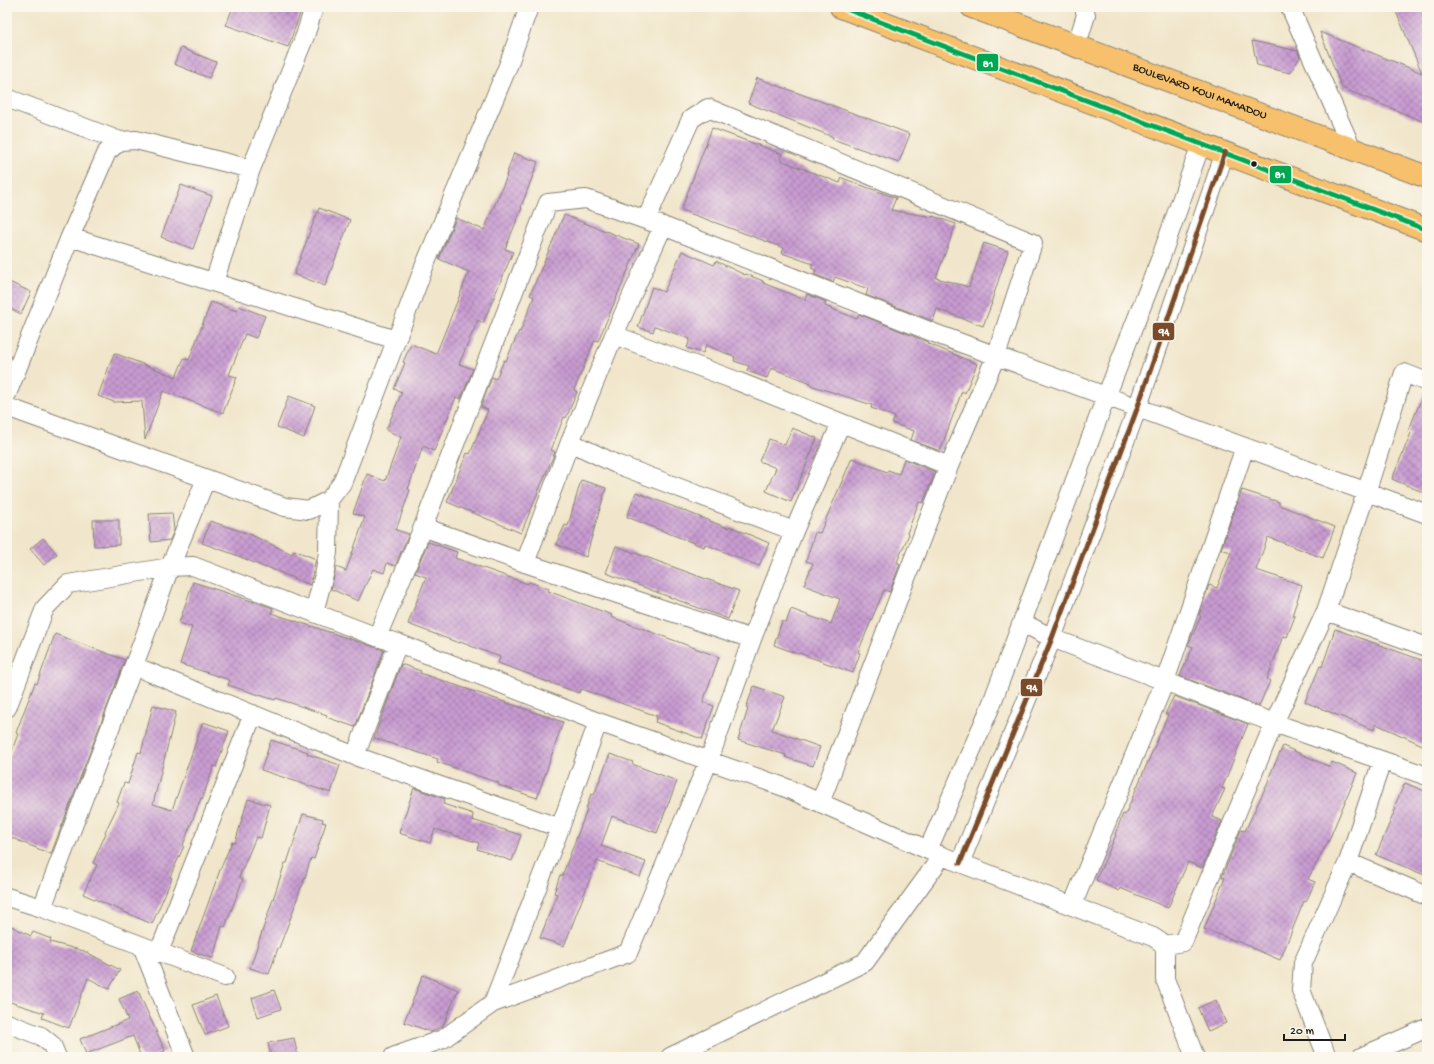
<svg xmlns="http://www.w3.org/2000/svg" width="1434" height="1064" font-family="'Gochi Hand',sans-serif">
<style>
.building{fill:url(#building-cross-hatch)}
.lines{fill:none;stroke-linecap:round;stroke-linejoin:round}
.minor-casing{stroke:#868174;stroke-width:20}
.primary-casing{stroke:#868174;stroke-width:24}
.minor{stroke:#fff;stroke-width:18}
.primary{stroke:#f7c06c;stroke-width:22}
.bus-1-casing{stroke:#fbf7ec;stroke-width:8}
.bus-2-casing{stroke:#fbf7ec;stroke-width:8}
.bus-1{stroke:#00a651;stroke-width:5}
.bus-2{stroke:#7a4b2a;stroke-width:5}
.bus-dot{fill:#1c1c1c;stroke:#fbf7ec;stroke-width:1.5}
.labels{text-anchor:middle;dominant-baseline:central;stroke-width:4;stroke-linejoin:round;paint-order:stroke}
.street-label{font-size:12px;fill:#1c1c1c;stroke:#fbf7ec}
.line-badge{stroke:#fbf7ec;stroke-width:1.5}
.badge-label{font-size:11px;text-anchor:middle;font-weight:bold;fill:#fff}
</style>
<defs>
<pattern id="building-cross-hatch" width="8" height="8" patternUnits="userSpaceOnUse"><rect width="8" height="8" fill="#c89bd1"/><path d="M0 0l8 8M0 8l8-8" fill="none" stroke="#a27ea9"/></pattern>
</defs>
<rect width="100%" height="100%" fill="#fbf7ec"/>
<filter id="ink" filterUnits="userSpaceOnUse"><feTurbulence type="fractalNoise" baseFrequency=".025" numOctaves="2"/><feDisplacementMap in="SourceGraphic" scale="8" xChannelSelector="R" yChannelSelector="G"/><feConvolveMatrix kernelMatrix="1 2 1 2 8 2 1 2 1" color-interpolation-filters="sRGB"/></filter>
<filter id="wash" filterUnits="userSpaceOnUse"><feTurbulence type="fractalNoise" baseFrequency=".012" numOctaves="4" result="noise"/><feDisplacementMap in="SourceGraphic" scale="16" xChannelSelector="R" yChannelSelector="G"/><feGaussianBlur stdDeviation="0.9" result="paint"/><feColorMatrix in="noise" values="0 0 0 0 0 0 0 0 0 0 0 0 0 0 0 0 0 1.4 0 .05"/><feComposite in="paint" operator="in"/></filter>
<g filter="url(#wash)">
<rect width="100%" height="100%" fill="#f1e6cb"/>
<g id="blocks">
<path class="building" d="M233,7H282L300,14L288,47L226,25Z
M1394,7H1427V123L1342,88L1320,32L1422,73Z
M1252,41L1298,51L1300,57L1290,73L1257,65Z
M181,48L216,62L209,78L174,64Z
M757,78L910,134L899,162L832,139L833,137L748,103Z
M712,128L782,154L780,160L840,183L842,178L896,198L891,210L933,217V216L956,224L936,278L969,287L984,243L1008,251L991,303H992L983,326L937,309L933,321L866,295L868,289L835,277L833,282L814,274L816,270L811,268L813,264L782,253L784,248L681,210Z
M514,153L538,162L521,207L522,208L505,249L513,252L483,323L478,320L459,364L473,369L461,399L456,397L434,451L423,446L408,489L410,490L396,530L409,534L395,566L387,563L384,573L373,569L358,601L331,589L336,567L346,571L365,517L353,513L367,474L385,481L401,437L386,430L402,392L394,389L405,363L403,362L411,344L436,354L469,272L439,259L456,218L484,230L507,176H506Z
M181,185L212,196L193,249L161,237Z
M319,208L350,220L325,286L294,274Z
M564,215L639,244L598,341L595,340L574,390L577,392L566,418L564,417L551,450L555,452L521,533L447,502L467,453L470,454L488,410L481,407L492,377L496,379L504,360L506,361L519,331L520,332L534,297L530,295Z
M682,251L714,265L716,261L745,275L746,274L763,281V283L805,300L807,294L826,302L825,306L857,319L859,314L928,342L927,343L977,364L965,393L962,391L940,451L911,440L914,431L892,423L895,417L871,408L872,405L810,385L811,383L771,368L767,378L747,371L749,366L734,361L735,357L706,345L703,353L687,348L690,339L655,326L653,332L638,327L652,287L664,292Z
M7,281L31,292L21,314L7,307Z
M211,302L237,311L239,306L265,316L256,338L245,334L229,375L237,377L223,413L163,391L145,440L142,401L114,402L98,396L114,353L176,377L184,358L189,360Z
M1424,392H1427V494L1392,479L1411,433L1408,432Z
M289,396L315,406L304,438L277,427Z
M792,428L817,438L791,502L766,491L776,468L759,461L769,439L785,445Z
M852,458L887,472L888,470L899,474L904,459L935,472L923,503L919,502L907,533L909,534L897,562L900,564L890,592L884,590L858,652L860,653L853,673L799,653L798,654L774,645L782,621L786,623L791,609L831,624L840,599L804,585L813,563L806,561L815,532L820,533Z
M581,480L606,488L586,557L556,544L565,525L568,526Z
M1242,490L1279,502V505L1335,527L1323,558L1268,537L1256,570L1302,585L1292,616H1295L1287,637L1283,636L1267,679L1270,681L1259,706L1180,676L1193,647L1188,645L1201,616L1199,615L1209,585L1217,588L1231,552L1221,549Z
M636,492L728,528L729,526L769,543L759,566L705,544L704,547L627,517Z
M172,513L174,530L170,540L151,542L149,514Z
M93,520H119V545L94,546Z
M210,521L249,534L292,554L294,550L316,559L310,585L267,567L266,568L236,555L202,543Z
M43,538L57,554L44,565L30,549Z
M428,542L457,552L455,558L528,584L529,582L549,589L548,591L612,615L611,617L719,657L703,702L714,706L702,739L655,722L657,716L581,689L579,693L534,677V676L498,663L500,657L460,642L459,643L408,624L426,577L415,573Z
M616,546L739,591L728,619L606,573Z
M193,582L273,608L271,613L384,650L355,727L326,717L327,715L276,698L275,700L228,685L230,680L180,664L192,627L179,623Z
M1335,629L1427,662V747L1376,724L1374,730L1305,702L1320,666L1322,667Z
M55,634L125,660L51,854L7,836V764L18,734L16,733L23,714L35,683L37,684Z
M401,664L421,671L420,673L563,722L537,798L498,785L499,783L437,762L438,759L374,738Z
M754,686L785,697L772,730L820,747L813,766L785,757L786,755L738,740L748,709L746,708Z
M1174,696L1248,724L1222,788L1225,789L1212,817L1222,821L1202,868L1188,862L1168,908L1120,888L1119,891L1096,880L1116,835L1115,834L1123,814L1125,815L1168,715L1165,714Z
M153,705L176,712L153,804L172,810L203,722L229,731L216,767L214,766L202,799L201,798L183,845L184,846L170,877L172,878L152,924L83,894L97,865L93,863L106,833L105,832L119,803L117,802L124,783L128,784L138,752L141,753Z
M271,740L308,752L307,754L340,765L331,793L261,770Z
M1283,746L1330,767L1332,762L1357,773L1329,840L1308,879L1315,882L1306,902L1304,901L1280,960L1252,948V947L1204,929L1225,878L1222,877L1241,830L1245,831L1269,780L1268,779Z
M610,754L633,762L632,764L677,781L657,833L612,816L601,846L646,862L640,877L597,861L564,946L540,938L557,894L554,893L560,875L562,876L587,810L586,809L591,794L594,795Z
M1405,783L1427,792V876L1376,855L1396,808L1394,807Z
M414,788L445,799L443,804L473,814L472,820L521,835L512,861L477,849L479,843L435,829L430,843L399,833Z
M248,799L270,805L261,838L256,837L239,877L243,879L225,927L222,926L213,958L191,951L220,870L232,842L235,843Z
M303,814L323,819L322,822L326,823L314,859L311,858L302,887H301L292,914L279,948H278L269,974L250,968L285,863H287Z
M7,924L31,936L33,932L51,939L50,942L84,951L120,970L109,989L88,978L69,1028L42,1018L44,1013L7,1001Z
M423,975L458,990L443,1026L431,1032L404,1022Z
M274,990L281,1009L258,1017L252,998Z
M138,991L165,1051L150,1057H141L133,1036L86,1054L80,1039L128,1020L119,999Z
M216,996L228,1026L205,1035L193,1005Z
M1216,1000L1226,1023L1208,1031L1198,1008Z
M294,1038L298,1057H271L268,1043Z"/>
</g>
</g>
<g filter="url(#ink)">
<use href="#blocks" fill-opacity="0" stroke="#868174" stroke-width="1"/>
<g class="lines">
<defs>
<path id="minor" d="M1290,7L1352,149
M1076,47L1086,15L1084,7
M7,98L120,141
M646,220L691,119L708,108L1033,243L996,356L949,466
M70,237L396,340
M214,282L251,169
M614,335L737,381L949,466L820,803
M7,394L70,237L107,152L120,141L136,140L251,169L305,36L314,7
M7,407L285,507L309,510L329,500L342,483L424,267L508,66L529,7
M570,442L616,464L794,531
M423,527L525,563L752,639
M525,563L570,442L614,335L663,226
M1326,611L1427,647
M314,612L325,571L328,552L329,500
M1023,623L1052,638L1274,723L1427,776
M377,637L423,527L548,203L586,199L663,226L942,336L1427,514
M134,666L355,756L560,828
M7,708L45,608L68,584L170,567L193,566L377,637L398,643L598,722L784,787L942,856
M355,756L398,643
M1382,761L1348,862L1427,896
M928,850L990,708L1106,397L1161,257L1201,144
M960,863L1052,638L1137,409L1225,152
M7,897L42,908L225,977
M1072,906L1165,681L1245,447
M42,908L143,641L170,567L206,479
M1165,945V979L1195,1057
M142,946L186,1057
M159,952L253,714
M493,1003L628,953L709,760L752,639L794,531L841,423
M7,1023L41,1036L52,1045L57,1057
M393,1057L443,1039L493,1003L560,828L598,722
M670,1057L865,962L942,856L1153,937L1165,945L1183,942L1274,723L1326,611L1366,493L1404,373L1427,382
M1327,1057L1301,990L1303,963L1348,862
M1361,1057L1427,1028"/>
<g id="primary">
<path d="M841,7L1427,230"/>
<path id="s1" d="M972,7L1427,177"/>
</g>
</defs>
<use href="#minor" class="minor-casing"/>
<use href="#primary" class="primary-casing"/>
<use href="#minor" class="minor"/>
<use href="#primary" class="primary"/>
<defs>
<path id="bus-1" d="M841,7L1427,230"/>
<path id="bus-2" d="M960,863L1052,638L1137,409L1225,152"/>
</defs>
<use href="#bus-1" class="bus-1-casing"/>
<use href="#bus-2" class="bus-2-casing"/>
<use href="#bus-1" class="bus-1"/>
<use href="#bus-2" class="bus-2"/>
</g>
</g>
<circle class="bus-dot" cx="1254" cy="164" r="3.5"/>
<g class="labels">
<g class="street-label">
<text stroke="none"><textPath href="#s1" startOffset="243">BOULEVARD KOUI MAMADOU</textPath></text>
</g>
</g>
<g class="line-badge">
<rect x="976" y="53" width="23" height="19" rx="4" fill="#00a651"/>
<rect x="1269" y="165" width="23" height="19" rx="4" fill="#00a651"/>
<rect x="1152" y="322" width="23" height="19" rx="4" fill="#7a4b2a"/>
<rect x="1020" y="678" width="23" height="19" rx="4" fill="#7a4b2a"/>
</g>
<g class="badge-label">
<text x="988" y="67">81</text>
<text x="1280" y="178">81</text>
<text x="1164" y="335">94</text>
<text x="1032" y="691">94</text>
</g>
<rect width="1434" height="1064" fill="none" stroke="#fbf7ec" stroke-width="24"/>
<path d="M1284 1034v6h61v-6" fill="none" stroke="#1c1c1c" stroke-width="2"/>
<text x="1290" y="1034" font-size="12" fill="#1c1c1c" stroke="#fbf7ec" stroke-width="3" paint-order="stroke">20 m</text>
</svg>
